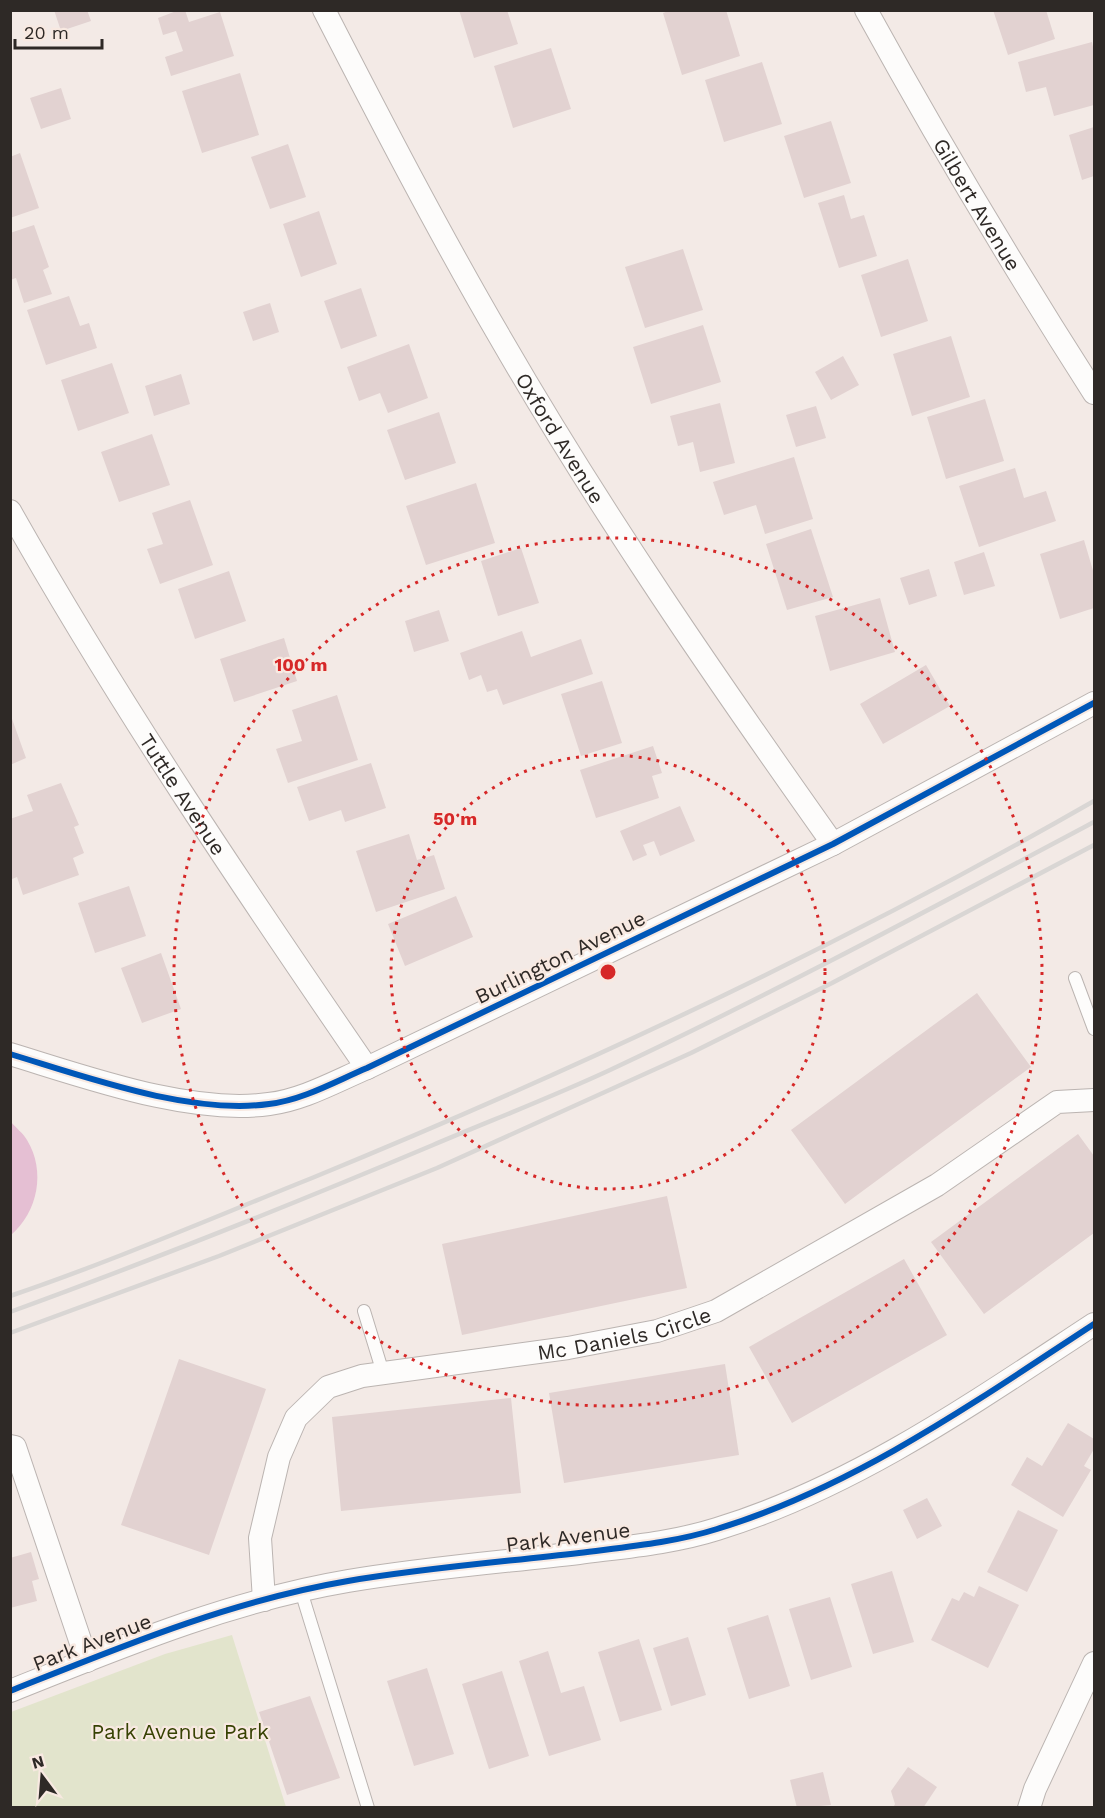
<svg xmlns="http://www.w3.org/2000/svg" width="1105" height="1818" font-family="'Work Sans',sans-serif">
<style>
.green{fill:#e2e4cc}
.water{fill:#e5bfd3}
.building{fill:#e2d2d1}
.lines{fill:none;stroke-linecap:round;stroke-linejoin:round}
.lane-casing{stroke:#bbb4b1;stroke-width:14}
.street-casing{stroke:#bbb4b1;stroke-width:24}
.lane{stroke:#fdfcfb;stroke-width:12}
.street{stroke:#fdfcfb;stroke-width:22}
.rail{stroke:#d9d6d4;stroke-width:4.5}
.cycleway-casing{stroke:#f8e9e1;stroke-width:10}
.cycleway{stroke:#0057b8;stroke-width:6}
.ring{fill:none;stroke:#d62828;stroke-width:3;stroke-dasharray:3 6}
.labels{text-anchor:middle;dominant-baseline:central;stroke-width:4.5;stroke-linejoin:round;paint-order:stroke}
.street-label{font-size:21px;fill:#2e2926;stroke:#f8e9e1}
.park-label{font-size:21px;fill:#374203;stroke:#f8e9e1}
.centre{fill:#d62828;stroke:#f8e9e1;stroke-width:3}
.ring-label{font-size:18px;text-anchor:middle;font-weight:bold;fill:#d62828;stroke:#f8e9e1;stroke-width:4.5;stroke-linejoin:round;paint-order:stroke}
</style>
<rect width="100%" height="100%" fill="#f3eae6"/>
<path class="green" d="M232,1635L286,1807H11V1712L165,1654Z"/>
<path class="water" d="M11,1122C16,1128 23,1133 27,1140C46,1171 38,1212 11,1235Z"/>
<path class="building" d="M54,10H87L91,21L61,31Z
M179,10H185L189,22L220,12L234,56L171,76L165,57L183,51L176,31L163,35L158,18Z
M459,10H507L518,44L474,58Z
M671,10H726L740,56L682,75L663,13Z
M993,10H1046L1055,39L1008,55Z
M1092,42L1094,52V105L1054,116L1046,87L1026,92L1018,62Z
M551,48L571,109L513,128L494,66Z
M762,62L782,124L724,142L705,80Z
M240,73L259,135L202,153L182,91Z
M61,88L71,119L41,129L30,98Z
M831,121L851,183L804,198L784,136Z
M1094,127V176L1082,180L1069,135Z
M288,144L306,197L270,209L251,157Z
M20,153L39,208L10,218V157Z
M844,195L851,219L864,215L877,256L839,268L818,203Z
M319,211L337,264L301,277L283,224Z
M34,225L49,267L43,270L52,294L24,303L16,278L10,280V233Z
M683,249L703,310L645,328L625,267Z
M908,259L928,321L881,337L861,275Z
M361,288L377,336L341,349L324,301Z
M69,296L80,326L89,323L97,348L46,365L27,310Z
M270,303L279,332L253,341L243,312Z
M703,325L721,382L651,404L633,347Z
M951,336L970,397L912,416L893,354Z
M409,344L428,398L388,413L380,393L359,401L347,367Z
M843,356L859,385L831,400L815,372Z
M112,363L129,413L78,431L61,380Z
M181,374L190,404L154,416L145,386Z
M985,399L1004,461L946,479L927,417Z
M720,403L735,463L700,472L693,442L678,446L670,416Z
M816,406L826,438L796,447L786,415Z
M439,412L456,463L405,480L387,430Z
M152,434L170,485L119,502L101,452Z
M794,457L813,519L765,534L756,505L724,515L713,482Z
M1015,468L1024,498L1046,491L1056,521L979,547L959,486Z
M476,483L495,543L426,565L406,506Z
M190,500L213,565L160,584L147,549L163,544L152,513Z
M811,529L833,597L787,610L766,544Z
M1084,540L1094,574V608L1060,619L1040,554Z
M521,548L539,603L498,616L481,561Z
M984,552L995,586L964,595L954,562Z
M929,569L937,596L909,605L900,578Z
M229,571L246,621L195,639L178,589Z
M880,598L895,652L830,671L815,616Z
M439,610L449,641L414,652L405,621Z
M522,631L531,657L581,639L593,674L503,705L497,689L487,692L481,675L469,680L460,653Z
M284,638L297,681L234,702L220,659Z
M926,665L950,706L883,744L860,704Z
M602,681L622,743L581,756L561,694Z
M337,695L358,760L288,783L276,749L302,741L292,710Z
M11,716L26,758L10,765V717Z
M653,746L662,773L652,776L659,798L596,818L580,770Z
M371,763L386,808L345,822L341,810L309,821L297,787Z
M61,783L79,825L74,827L84,853L73,858L79,875L23,895L17,877L12,879L10,874V819L33,811L27,795Z
M680,806L695,841L660,856L654,841L643,845L647,855L633,861L620,831Z
M409,834L417,860L434,855L445,889L376,912L356,851Z
M129,886L146,936L95,953L78,903Z
M456,896L473,937L405,966L388,924Z
M161,953L181,1009L142,1023L121,968Z
M977,993L1031,1067L845,1204L791,1130Z
M1078,1134L1094,1156V1233L984,1314L931,1242Z
M667,1196L687,1288L462,1335L442,1244Z
M904,1259L947,1335L792,1423L749,1347Z
M179,1359L266,1389L209,1555L121,1525Z
M725,1364L739,1455L564,1483L549,1393Z
M511,1398L521,1493L341,1511L332,1417Z
M1068,1423L1094,1439V1449L1084,1466L1091,1470L1063,1517L1011,1485L1027,1457L1042,1466Z
M927,1498L942,1526L917,1539L903,1510Z
M1018,1510L1058,1530L1027,1592L987,1572Z
M31,1552L39,1579L32,1581L37,1601L10,1608V1558Z
M892,1571L914,1642L873,1654L851,1584Z
M979,1586L1019,1605L988,1668L931,1640L952,1598L959,1601L964,1592L974,1597Z
M830,1597L852,1667L811,1680L789,1609Z
M768,1615L790,1686L749,1699L727,1628Z
M688,1637L706,1695L671,1706L653,1648Z
M639,1639L662,1710L620,1722L598,1652Z
M548,1651L561,1693L584,1686L601,1740L549,1756L519,1661Z
M427,1668L454,1754L414,1766L387,1681Z
M502,1671L529,1756L489,1769L462,1684Z
M310,1696L340,1778L287,1795L259,1712Z
M908,1767L937,1787L923,1808H893L895,1804L891,1791Z
M823,1772L831,1805L797,1808L790,1780Z"/>
<g class="lines">
<defs>
<path id="lane" d="M1075,978L1094,1029
M364,1311L383,1373
M301,1591L368,1808"/>
<g id="street">
<path id="s1" d="M324,10C381,121 438,231 501,339C602,514 716,679 833,844"/>
<path id="s2" d="M866,10C938,141 1014,268 1094,393"/>
<path id="s3" d="M10,511C119,704 242,886 367,1068"/>
<path d="M10,1054C86,1077 190,1115 269,1104C303,1100 336,1081 367,1068L833,844L1094,703"/>
<path d="M10,1446L15,1447L87,1661"/>
<path id="s4" d="M264,1600L260,1538L279,1457L296,1418L328,1387L362,1376L568,1348L657,1331L716,1311L937,1185L1057,1102L1094,1100"/>
<path d="M10,1691C120,1647 230,1601 348,1581C424,1568 502,1562 579,1553C625,1547 673,1543 717,1529C854,1487 975,1402 1094,1324"/>
<path d="M1029,1808L1035,1789L1094,1663"/>
</g>
</defs>
<use href="#lane" class="lane-casing"/>
<use href="#street" class="street-casing"/>
<use href="#lane" class="lane"/>
<use href="#street" class="street"/>
<path class="rail" d="M10,1296C113,1261 212,1218 312,1178C580,1068 843,945 1094,801
M10,1312C153,1260 293,1204 433,1145C492,1120 552,1097 610,1070C774,993 934,907 1094,822
M10,1333L219,1256L437,1168L691,1053L832,983L1094,845"/>
<defs>
<path id="cycleway" d="M10,1054C86,1077 190,1115 269,1104C303,1100 336,1081 367,1068L833,844L1094,703
M10,1691C120,1647 230,1601 348,1581C424,1568 502,1562 579,1553C625,1547 673,1543 717,1529C854,1487 975,1402 1094,1324"/>
</defs>
<use href="#cycleway" class="cycleway-casing"/>
<use href="#cycleway" class="cycleway"/>
</g>
<g class="ring">
<circle cx="608" cy="972" r="217"/>
<circle cx="608" cy="972" r="434"/>
</g>
<g class="labels">
<g class="street-label">
<text stroke="none"><textPath href="#s2" startOffset="224">Gilbert Avenue</textPath></text>
<text stroke="none"><textPath href="#s1" startOffset="489">Oxford Avenue</textPath></text>
<text stroke="none"><textPath href="#s3" startOffset="332">Tuttle Avenue</textPath></text>
<text transform="translate(560 957) rotate(-26)">Burlington Avenue</text>
<text stroke="none"><textPath href="#s4" startOffset="534">Mc Daniels Circle</textPath></text>
<text transform="translate(568 1537) rotate(-7)">Park Avenue</text>
<text transform="translate(92 1642) rotate(-21)">Park Avenue</text>
</g>
<g class="park-label">
<text x="180" y="1731">Park Avenue Park</text>
</g>
</g>
<circle cx="608" cy="972" r="9" class="centre"/>
<g class="ring-label">
<text x="301" y="671">100 m</text>
<text x="455" y="825">50 m</text>
</g>
<rect width="1105" height="1818" fill="none" stroke="#2e2926" stroke-width="24"/>
<g transform="translate(42 1776) rotate(344)" stroke="#f8e9e1" stroke-width="4.5" paint-order="stroke">
<path d="M0-4.5L10 22L0 15L-10 22Z" fill="#2e2926"/>
<text y="-9" font-size="16" font-weight="bold" text-anchor="middle" fill="#2e2926">N</text>
</g>
<path d="M15 39v9h87v-9" fill="none" stroke="#2e2926" stroke-width="3"/>
<text x="24" y="39" font-size="18" fill="#2e2926" stroke="#f8e9e1" stroke-width="4.5" paint-order="stroke">20 m</text>
</svg>
